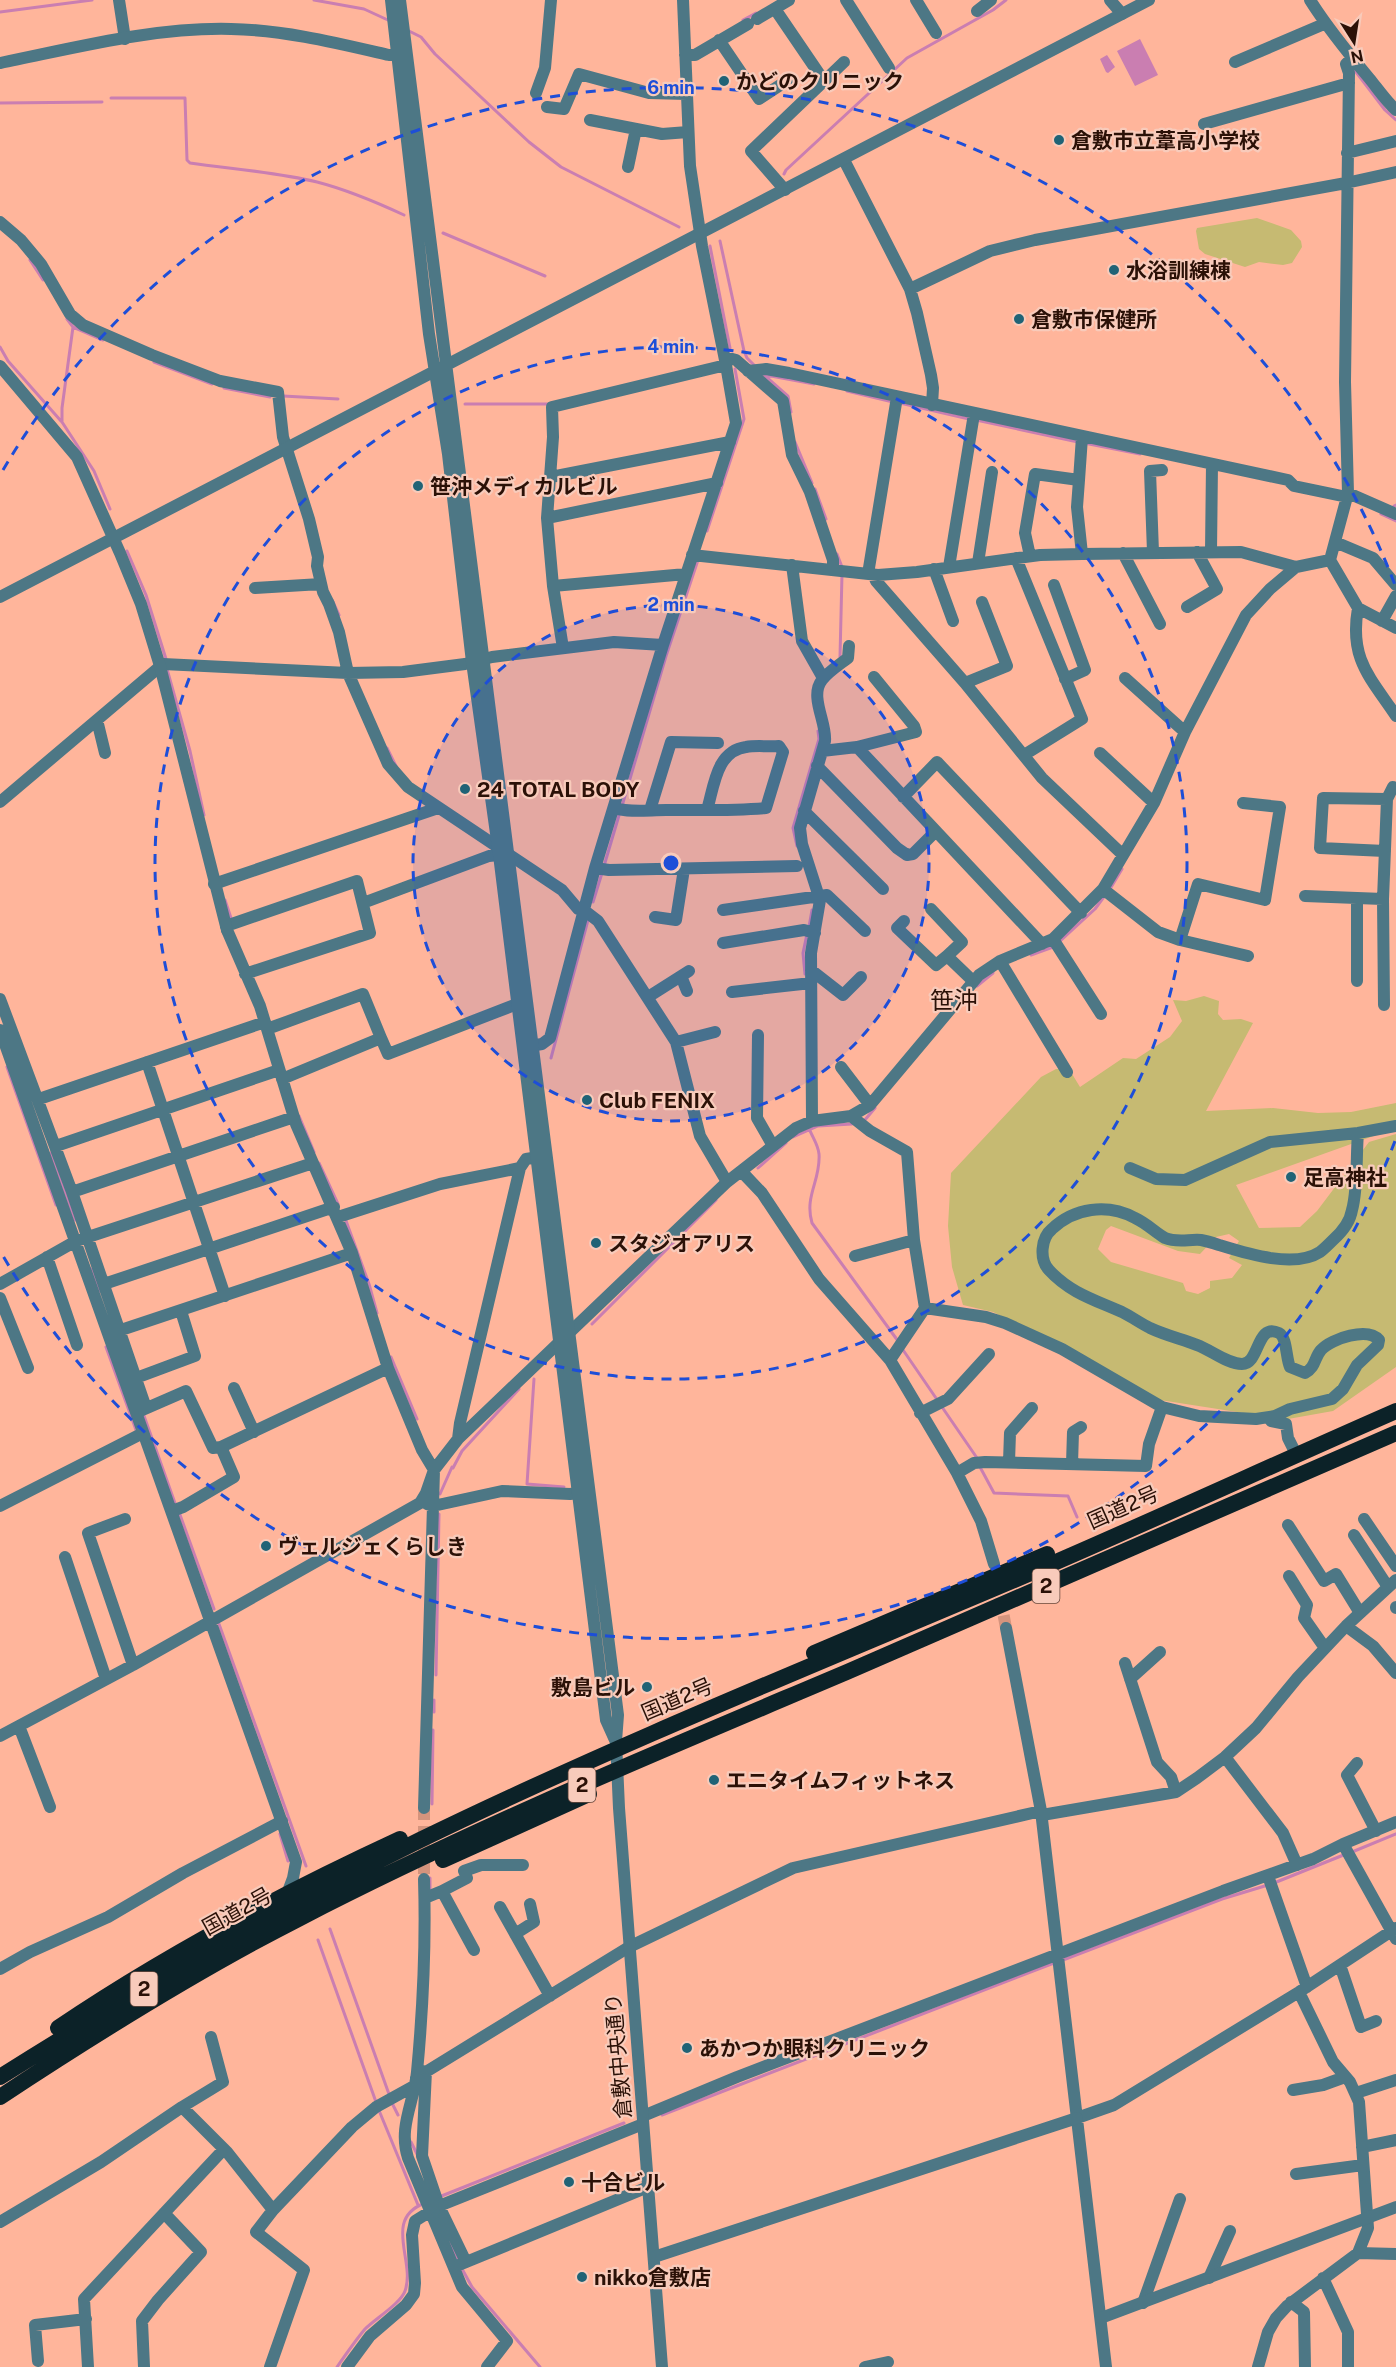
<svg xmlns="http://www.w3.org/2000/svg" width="1396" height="2367" font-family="'Public Sans','Noto Sans JP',sans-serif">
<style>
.green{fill:#c6ba72;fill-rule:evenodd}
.water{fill:#ca7eb1}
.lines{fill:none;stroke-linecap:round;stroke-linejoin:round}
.stream{stroke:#ca7eb1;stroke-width:3}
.minor-tunnel{stroke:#d5947d;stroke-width:12;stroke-dasharray:12 6;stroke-linecap:butt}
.minor{stroke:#4d7785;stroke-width:12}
.tertiary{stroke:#4d7785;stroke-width:12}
.trunk{stroke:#0c2228;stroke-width:16}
.ring{fill:none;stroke:#1d4ed8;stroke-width:3;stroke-dasharray:10 8}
.poi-dot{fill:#206376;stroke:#f8cbbb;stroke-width:2}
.labels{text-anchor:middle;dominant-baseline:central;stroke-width:4.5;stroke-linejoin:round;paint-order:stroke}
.shield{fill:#f8cbbb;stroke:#68493d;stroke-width:1.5}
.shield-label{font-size:20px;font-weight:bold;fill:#2b1107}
.poi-label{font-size:21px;font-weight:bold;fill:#2b1107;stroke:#f8cbbb;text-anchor:start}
.street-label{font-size:21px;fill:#2b1107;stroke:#f8cbbb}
.quarter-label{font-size:24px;fill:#2b1107;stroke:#f8cbbb}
.centre{fill:#1d4ed8;stroke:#f8cbbb;stroke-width:3}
.ring-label{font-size:18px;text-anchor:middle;font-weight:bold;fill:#1d4ed8;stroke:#f8cbbb;stroke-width:4.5;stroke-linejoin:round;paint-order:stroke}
</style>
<rect width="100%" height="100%" fill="#ffb59b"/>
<path class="green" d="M1257,218L1291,230L1301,241L1302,247L1292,263L1283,265L1259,262L1245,267L1205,254L1199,249L1196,231L1197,228Z
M1204,996L1219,1001L1218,1014L1223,1020L1241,1019L1253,1023L1206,1111L1273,1108L1318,1113L1351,1112L1396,1103V1128L1236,1185L1259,1228L1300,1227L1317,1211L1369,1142L1396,1134V1367L1333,1411L1288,1419L1250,1414L1160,1400L1068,1349L993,1312L963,1305L952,1267L948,1226L951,1173L1041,1077L1056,1069H1069L1080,1087L1123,1058L1136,1059L1170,1037L1182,1021L1173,1000L1186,1001ZM1111,1226L1178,1251L1200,1254L1216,1237L1229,1234L1239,1241L1229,1258L1242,1265L1232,1278L1210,1281V1288L1198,1294L1186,1291L1183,1283L1111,1262L1098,1249L1106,1230Z"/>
<path class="water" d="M1140,39L1158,75L1135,86L1117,51Z
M1107,55L1115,67L1108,73L1106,72L1100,59Z"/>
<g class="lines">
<path class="stream" d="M314,0L364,9L390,21
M0,12L92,0
M743,20L756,13
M409,31L421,37L435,54L529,142L561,167L679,227
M1353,68L1385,110L1396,120
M111,98H185L187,160L190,163C232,169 276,172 317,182C348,190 376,202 404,215
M0,103L102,102
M784,174L786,170L907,58L993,10L1006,0
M443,233L545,276
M720,241L744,351L747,358L755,366
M710,246L730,348
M30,260L43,280
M67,319L73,327L62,408V422L94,471L110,509
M73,327L103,340
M0,347L8,361L61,421
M154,362L212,384
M762,373L788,396L791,412
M766,377L771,376L814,384
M224,388L270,397
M847,391L893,402
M283,396L338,399
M900,403L969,419
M465,404H551
M976,420L1078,442
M795,442L812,483
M1084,443L1140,454
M815,489L826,519
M1394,506L1396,505
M1381,514L1396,521
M707,531L744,419L735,369
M127,551L146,595L166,659
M837,554L842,567
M332,600L339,615
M840,657L842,574
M167,669L190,751L204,815
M387,748L396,766
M622,806L666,656L698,560
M797,846L793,828L819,739L818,731
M604,866L620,812
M1110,889L1122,869
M225,900L231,918
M593,902L602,873
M809,927L812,910
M1058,943L1095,909L1106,894
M1031,955L1053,947
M805,974L803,953L807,934
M977,986L993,973
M551,1058L588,920
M7,1067L56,1205
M299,1116L314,1152
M864,1121L875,1108
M809,1128C812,1137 818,1144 819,1154C821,1180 804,1196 812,1223L898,1341
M793,1137L818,1126L852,1124
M51,1153L75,1220
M319,1163L338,1204
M758,1168L786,1143
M345,1218L369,1284L377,1313
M91,1269L100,1291
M592,1324L716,1200
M106,1347L136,1430
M901,1347L938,1401
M391,1357L417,1419
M534,1379L527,1484L564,1487
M942,1407L977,1458
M143,1413L176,1506
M980,1467L994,1493L1068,1496L1077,1517
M453,1468L462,1451L519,1389
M440,1494L452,1467
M179,1512L214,1609
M219,1624L306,1866
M436,1675L439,1514
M434,1712V1700
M432,1804L433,1730
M280,1834L288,1861
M1352,1852L1396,1834
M1274,1883L1346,1854
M430,1892V1878
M330,1929L390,2097
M318,1940L376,2102
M1063,1960L1222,1899L1268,1885
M392,2103L398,2115
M378,2108L418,2205
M662,2115L1054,1963
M411,2142L417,2154
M439,2197L624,2123
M450,2243L459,2261
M461,2267L472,2287L540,2367
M337,2367C346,2354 355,2341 365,2329C375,2319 401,2303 405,2291C416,2261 382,2219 425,2203"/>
<path class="minor-tunnel" d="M997,1580L1006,1628
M424,1808V1879"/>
<path class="minor" d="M119,0L125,39
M846,0L889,68
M916,0L936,33
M1110,0L1122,14
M1310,0C1327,27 1348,53 1369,78C1378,89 1386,101 1396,110
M775,9L824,81
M977,11L991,0
M757,19L789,0
M719,40L759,99L788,80
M685,55H695L748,24
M1352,58L1346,64L1349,73L1345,382L1348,493L1330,560L1358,608L1396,628
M1235,62L1324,24
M536,93L545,68L551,0
M547,107L564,109L579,74L649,93L687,94
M590,120L662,134L688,132
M1204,124L1349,83
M1347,153L1396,141
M844,160L910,289L917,313L931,375L933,388L932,405
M628,167L636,129
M785,190L751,151L844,62
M0,222L21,240L41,264L70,314L83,325L152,355L220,381L278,392L283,437L309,519L318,557L317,566L323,592L329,604L339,632L348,673L388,764L408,787L562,890L578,909L585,911L598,921L676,1042L700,1136L727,1182
M910,289L990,251L1035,240L1346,183L1396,172
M725,357L736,360L783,401L792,455L810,492L833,560V569
M748,371L766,369L789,373L1288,480L1294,486L1347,497
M551,477L730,442
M1079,480L1077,507L1082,554
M1348,493L1396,514
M547,518L717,483
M1335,542L1373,558L1396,585
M1153,552L1150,471L1162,470
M1211,552L1212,464
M1123,553L1160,624
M692,555L878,575L917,572L1040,555L1082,554L1241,552L1296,567L1330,560
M1030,556L1025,533L1035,474L1079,480L1082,437
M1016,558L1082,719L1024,755
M978,563L992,472
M792,565L802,641L823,678
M949,567L974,414
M934,569L953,621
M868,574L897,397
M873,574L876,581L965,683L1042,778L1123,855
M1054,585L1085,670L1065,679
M553,586L686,574
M255,588L321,584
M1187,607L1217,589L1197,552
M1358,608C1349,659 1370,677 1396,716
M1382,621L1396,596
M563,648L553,586L547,518L553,437L552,407L726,365
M1125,678L1185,732
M965,683L1007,666L982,602
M97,720L105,753
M857,747L916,732L914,726L874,677
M822,751L857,747L1042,944
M1100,753L1154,803
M817,766L897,848L907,855L913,854L936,831
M903,797L937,762L1081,913
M0,802L163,664L348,673L403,672L465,664L492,657L614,642L663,645
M614,808C630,813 649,810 666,810C699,810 732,811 766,808L783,752L779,746C768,747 757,745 746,747C716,751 714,787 707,810
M650,810L671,742L718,743
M804,811L883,889
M1385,851L1320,848L1323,798L1387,799
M595,868L609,870L797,866
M214,884L438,808
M1103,889L1158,932L1180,940L1248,956
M1305,896L1357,898V981
M1357,898L1383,899
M363,903L489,856L508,854
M931,909L962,942L947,956L973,981
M723,910L827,895L865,931
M655,917L676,920L684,869
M904,921L897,928L936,965L947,956
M226,926L357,881L370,933L245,974
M227,930L260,1006L296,1124L352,1253L388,1368L422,1450L434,1470L433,1506L502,1491L570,1494L586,1492
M1053,939L1101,1014
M1180,940L1198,884L1265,900L1280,807L1243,803
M723,943L804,930L815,933
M1000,961L1067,1072
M811,970L843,995L861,977
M681,976L687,991
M732,992L811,983
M648,997L689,971
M0,999L72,1192L146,1408
M1384,1005L1383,899L1387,799L1393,787L1396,788
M267,1029L363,994L381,1038L282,1079
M0,1030L296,1862L293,1878L287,1894
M758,1035L757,1118L773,1146
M381,1038L388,1054L517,1004
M676,1042L715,1032
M524,1047L542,1044L550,1038L595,868L663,645L736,423L726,365L702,246L690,166L683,0
M147,1062L225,1296
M841,1067L870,1105
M39,1099L265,1022
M851,1116L870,1131L907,1152L914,1240L925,1308L890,1360
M812,1121L811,953L820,900L802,844L800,828L825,741C827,723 809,696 822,680C828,672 839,665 848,658L849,646
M56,1146L279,1070
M1130,1168L1156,1179L1185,1180L1270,1142L1358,1133L1396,1126
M742,1172L762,1193L819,1279L890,1360L957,1473L981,1521L994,1564
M72,1192L294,1117
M338,1217L440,1184L520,1168
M855,1256L914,1240
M47,1257L77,1345
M0,1284L76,1241L313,1163
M104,1284L334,1207
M0,1298L28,1368
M925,1308L986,1317L1005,1323L1062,1349L1162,1407L1199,1416L1256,1419L1275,1416L1290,1409L1332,1399L1343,1389L1357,1365L1378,1345L1379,1340C1368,1327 1332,1338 1321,1350C1314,1358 1316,1367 1305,1373L1290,1367C1286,1359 1287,1337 1279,1333C1256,1322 1260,1364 1242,1364C1227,1364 1211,1350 1197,1345C1181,1339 1165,1335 1150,1328C1140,1323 1132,1317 1122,1312C1095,1300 1070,1293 1049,1270C1039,1259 1041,1238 1052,1229C1074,1208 1107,1203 1135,1218C1146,1223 1155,1232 1165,1238C1177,1243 1189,1239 1201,1240C1207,1241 1213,1243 1219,1245C1245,1253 1294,1269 1320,1252C1324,1249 1329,1244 1333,1240C1342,1232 1350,1222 1352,1210C1358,1189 1356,1155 1358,1133
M112,1333L352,1253
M136,1378L195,1356L181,1311
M234,1388L254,1432
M140,1411L186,1391L213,1448L221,1447L234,1477L183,1507L172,1511
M920,1413L948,1399L989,1354
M1269,1418L1271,1421L1286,1424L1288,1438L1296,1454
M458,1439L460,1423L520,1168L526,1159L545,1156
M221,1447L388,1368
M1009,1462L1010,1433L1032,1408
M1072,1464L1073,1432L1081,1427
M957,1473L974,1463L985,1462L1146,1466L1149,1444L1162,1407
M0,1506L143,1433
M125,1519L88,1533L133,1665
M1364,1519L1396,1566
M1288,1525L1324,1581L1336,1574L1360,1613
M1354,1535L1388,1587
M65,1557L106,1679
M1289,1576L1307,1605L1304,1618L1325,1648
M1396,1607V1608
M1346,1626L1373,1646L1396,1673
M1006,1628L1041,1811L1106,2367
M1125,1663L1157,1762L1171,1777L1176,1792
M1130,1679L1160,1652
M19,1726L50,1807
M0,1736L133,1665L420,1503L426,1493L434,1470L458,1439L727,1182L796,1128L812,1121L851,1116L870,1105L979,975L1000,961L1053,939L1103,889L1154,803L1185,732L1246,615L1270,589L1296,567
M1225,1757L1283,1833L1297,1865
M1357,1763L1347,1775L1376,1831
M424,1808L433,1506L427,1504
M1042,1815L1176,1792L1197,1778L1225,1757L1256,1728L1298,1677L1346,1626L1396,1580
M1343,1844L1396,1939
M1268,1876L1307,1987
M424,1879C426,1944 423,2008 417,2072C414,2103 398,2127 408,2158L462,2287L507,2341L487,2367
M442,1891L467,1878L464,1871L481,1865H523
M425,1898L442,1891L474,1950
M500,1907L550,1996
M515,1934L534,1922L530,1904
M1340,1965L1361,2027L1376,2021
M0,1969L30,1952L108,1917L183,1873L282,1821
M426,2071L422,2156L439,2206L466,2262
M416,2078L629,1947L793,1868L1041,1811
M1293,2090L1323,2085L1345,2077
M1356,2093L1396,2080
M182,2107L227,2152L273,2210
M643,2116L737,2077L1223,1891L1313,1859L1343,1844L1396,1822
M1077,2118L1114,2105L1299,1992L1396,1928
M1362,2147L1396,2140
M1296,2174L1363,2165
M0,2222L101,2162L182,2107L223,2082L211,2037
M1358,2253L1396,2254
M454,2267L648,2187
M1209,2278L1230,2231
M1323,2278L1348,2332V2367
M1291,2302L1304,2312L1305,2367
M1143,2303L1180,2199
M38,2361L35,2325L86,2319
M88,2367L84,2299L224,2149
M144,2367L142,2321L158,2300L201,2252L164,2213
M270,2367L304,2270L256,2232L273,2210L352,2127L376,2107L414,2086
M347,2367L370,2336L406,2305L414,2294L415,2283L412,2235L415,2221L439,2206L643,2124
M865,2367L888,2362
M1258,2367L1268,2332L1276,2318L1287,2306L1358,2253L1368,2228L1359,2102L1350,2082L1333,2062L1299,1992"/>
<path class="tertiary" d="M391,0L429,334L448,454L472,662L499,855L606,1720L615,1740
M400,0C472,572 545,1143 618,1715L616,1741L619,1808L662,2367
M0,63C75,48 154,27 231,29C285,30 337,43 389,55H404
M0,366L77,457L120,553L141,604L160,666L227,930
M0,597L1149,0
M654,2257L1077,2118
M1101,2318L1396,2207"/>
<path class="trunk" d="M814,1653L1047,1554
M443,1860L589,1794
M58,2028C166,1955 281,1894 400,1839
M0,2077C136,1991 276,1911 420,1840C613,1746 814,1665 1012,1581C1141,1526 1268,1467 1396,1411
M0,2097C97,2033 196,1971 300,1918C478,1826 663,1750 847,1672C1030,1593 1213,1513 1396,1433"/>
</g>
<circle cx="671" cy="863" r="258" fill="#1d4ed8" fill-opacity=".12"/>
<g class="ring">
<circle cx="671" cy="863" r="258"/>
<circle cx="671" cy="863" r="516"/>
<path d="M1395 1141A775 775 0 0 1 3 1256M3 470A775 775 0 0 1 1395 585"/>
</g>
<g class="poi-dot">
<circle cx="724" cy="81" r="6"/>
<circle cx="1059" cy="140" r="6"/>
<circle cx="1114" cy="270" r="6"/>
<circle cx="1019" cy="319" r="6"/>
<circle cx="418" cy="486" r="6"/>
<circle cx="465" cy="789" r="6"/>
<circle cx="587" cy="1100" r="6"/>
<circle cx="1291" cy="1177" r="6"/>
<circle cx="596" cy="1243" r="6"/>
<circle cx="266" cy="1546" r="6"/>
<circle cx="647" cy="1687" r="6"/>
<circle cx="714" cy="1780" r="6"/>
<circle cx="687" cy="2048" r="6"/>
<circle cx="569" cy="2182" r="6"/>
<circle cx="582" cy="2277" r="6"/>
</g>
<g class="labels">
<g class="shield">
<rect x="1032.5" y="1569" width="27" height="34" rx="4.5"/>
<rect x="568.5" y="1768" width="27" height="34" rx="4.5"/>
<rect x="130.5" y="1972" width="27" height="34" rx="4.5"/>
</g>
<g class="shield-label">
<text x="1046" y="1586">2</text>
<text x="582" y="1785">2</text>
<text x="144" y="1989">2</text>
</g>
<g class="poi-label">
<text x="736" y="81">かどのクリニック</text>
<text x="1071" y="140">倉敷市立葦高小学校</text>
<text x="1126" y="270">水浴訓練棟</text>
<text x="1031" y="319">倉敷市保健所</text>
<text x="430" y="486">笹沖メディカルビル</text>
<text x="477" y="789">24 TOTAL BODY</text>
<text x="599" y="1100">Club FENIX</text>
<text x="1303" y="1177">足高神社</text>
<text x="608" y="1243">スタジオアリス</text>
<text x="278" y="1546">ヴェルジェくらしき</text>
<text x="635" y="1687" text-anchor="end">敷島ビル</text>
<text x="726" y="1780">エニタイムフィットネス</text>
<text x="699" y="2048">あかつか眼科クリニック</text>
<text x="581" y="2182">十合ビル</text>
<text x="594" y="2277">nikko倉敷店</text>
</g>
<g class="street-label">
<text transform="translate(1123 1507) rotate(-24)">国道2号</text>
<text transform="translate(677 1699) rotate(-23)">国道2号</text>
<text transform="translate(237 1911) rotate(-29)">国道2号</text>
<text transform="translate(618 2056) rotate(-95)">倉敷中央通り</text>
</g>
<g class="quarter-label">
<text x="954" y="1000">笹沖</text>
</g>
</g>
<circle cx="671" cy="863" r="9" class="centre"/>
<g class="ring-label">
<text x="671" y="94">6 min</text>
<text x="671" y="353">4 min</text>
<text x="671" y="611">2 min</text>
</g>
<g transform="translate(1354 42) rotate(168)" stroke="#f8cbbb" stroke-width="4.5" paint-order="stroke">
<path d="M0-4.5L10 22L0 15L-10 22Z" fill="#2b1107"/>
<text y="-9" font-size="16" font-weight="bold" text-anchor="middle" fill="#2b1107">N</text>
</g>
</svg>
